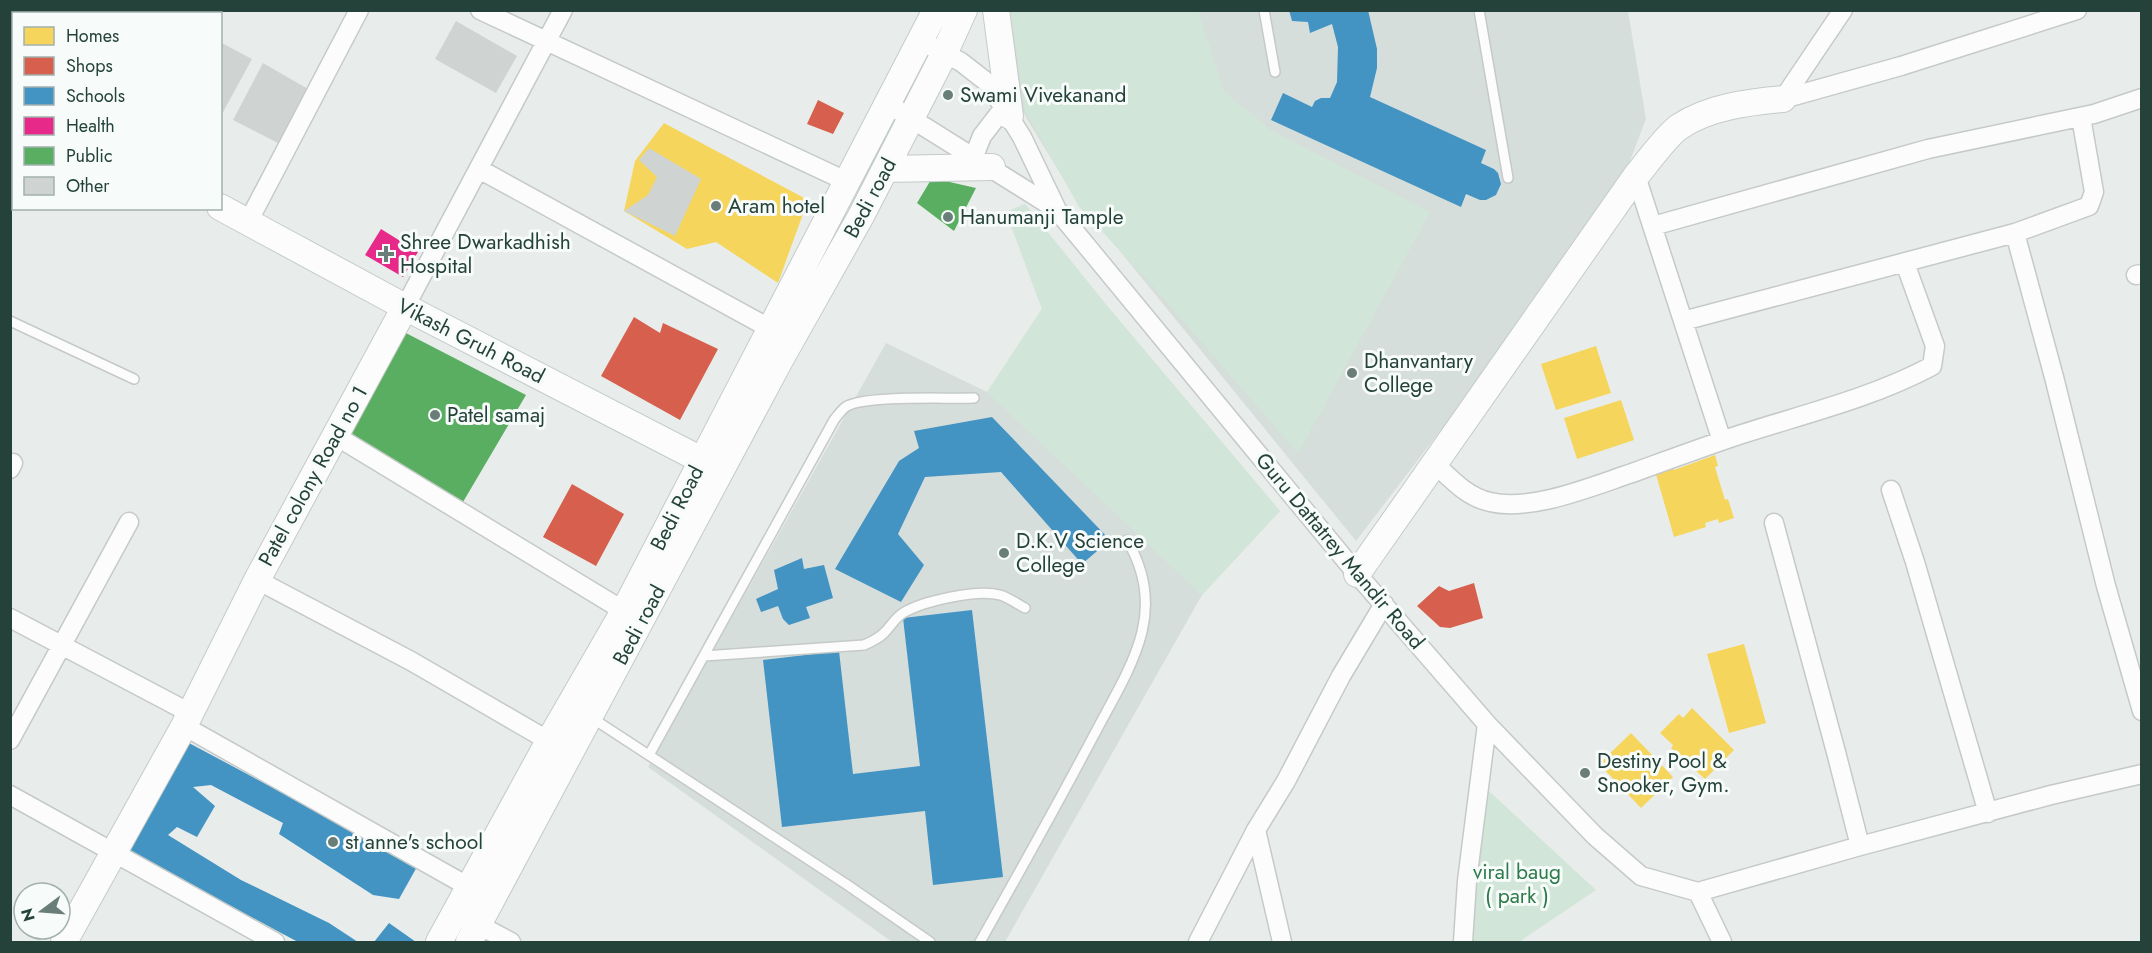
<svg xmlns="http://www.w3.org/2000/svg" width="2152" height="953" font-family="Jost,sans-serif">
<style>
.built{fill:#d6dedb}
.green{fill:#d1e6d8}
.homes{fill:#f6d55c}
.shops{fill:#d6604d}
.schools{fill:#4393c3}
.health{fill:#e7298a}
.public{fill:#5aae61}
.building{fill:#cfd4d2}
.lines{fill:none;stroke-linecap:round;stroke-linejoin:round}
.lane-casing{stroke:#c5cac8;stroke-width:12}
.street-casing{stroke:#c5cac8;stroke-width:21}
.secondary-casing{stroke:#c3cbc8;stroke-width:28}
.lane{stroke:#fcfcfc;stroke-width:9}
.street{stroke:#fcfcfc;stroke-width:18}
.secondary{stroke:#fcfcfc;stroke-width:26}
.poi-dot{fill:#697e78;stroke:#f7fbf9;stroke-width:2}
.labels{text-anchor:middle;dominant-baseline:central;stroke-width:6;stroke-linejoin:round;paint-order:stroke}
.poi-label{font-size:21px;fill:#24423a;stroke:#f7fbf9;text-anchor:start}
.street-label{font-size:21px;fill:#24423a;stroke:#f7fbf9}
.park-label{font-size:21px;fill:#2d7a4b;stroke:#f7fbf9}
</style>
<rect width="100%" height="100%" fill="#e8edeb"/>
<path class="built" d="M1011,11H1628L1646,119L1613,205L1356,541L1071,191L1019,106Z
M1025,204L1108,307L1280,511L1202,595L1005,942H892L648,767L886,343L987,392L1042,309L1006,212Z"/>
<path class="green" d="M1011,11H1198L1224,92L1272,131L1430,212L1298,453L1153,286L1079,207L1025,110Z
M1025,204L1108,307L1280,511L1202,595L987,392L1042,309L1006,212Z
M1489,791L1596,890L1519,942H1464L1470,856Z"/>
<path class="homes" d="M664,123L808,200L778,283L716,242L687,249L624,211L635,161Z
M1596,346L1611,393L1556,410L1541,364Z
M1621,400L1634,440L1577,459L1564,418Z
M1715,455L1718,466L1715,467L1725,500L1728,499L1734,518L1719,523L1718,519L1705,523L1706,527L1674,537L1655,471L1674,466V470Z
M1744,644L1766,723L1729,733L1707,654Z
M1692,708L1734,750L1705,779L1671,748L1673,745L1660,733L1679,714L1683,718Z
M1631,733L1673,777L1641,808L1599,764Z"/>
<path class="shops" d="M818,100L844,113L833,134L807,124Z
M634,317L660,333L663,323L718,349L680,420L601,376Z
M572,484L624,514L596,566L543,537Z
M1474,583L1483,618L1450,628L1440,627L1417,606L1439,586L1449,591Z"/>
<path class="schools" d="M1289,10H1368L1377,49V68L1370,97L1486,150L1481,163L1494,169L1498,173L1501,184L1496,195L1486,200H1480L1466,194L1461,207L1271,120L1283,93L1312,107L1315,101L1321,98H1330L1337,82L1338,47L1332,24L1310,33L1308,22L1292,21Z
M992,417L1110,540L1082,564L1001,472L925,477L898,534L924,565L901,602L835,569L899,461L919,448L914,431Z
M802,558L804,569L824,565L833,598L806,607L810,618L789,625L783,619L778,606L761,612L756,599L778,589L774,570Z
M972,610L1003,877L933,885L925,811L782,827L763,660L839,651L853,774L920,766L903,618Z
M189,743L418,865L399,899L373,895L279,834L283,823L211,785L193,787L215,806L197,837L177,827L168,835L241,880L329,923L358,942H298L129,852Z
M389,923L416,942H374Z"/>
<path class="health" d="M381,229L418,252L403,277L365,255Z"/>
<path class="public" d="M932,178L976,188L954,231L917,203Z
M402,331L526,395L463,502L345,435Z"/>
<path class="building" d="M456,21L517,56L496,93L435,59Z
M220,42L252,59L222,114L220,113Z
M263,63L308,89L278,143L233,120Z
M649,148L701,179L675,236L624,211L648,195L657,177L639,160Z"/>
<g class="lines">
<defs>
<path id="lane" d="M1264,10L1275,72
M1479,10L1508,178
M10,321L134,379
M704,656L864,645C871,642 878,639 884,633C891,626 895,618 903,613C923,601 977,589 1000,595C1008,597 1017,604 1025,608
M592,718L846,884L930,942
M649,755L834,420C838,415 842,409 847,406C869,395 946,399 974,398
M980,942C1019,873 1057,805 1094,735C1111,702 1133,668 1142,632C1150,599 1144,569 1127,540"/>
<path id="street" d="M480,10L848,182
M22,14L23,10
M144,14L146,10
M10,35L14,29
M921,41L961,62L988,83L1022,137L1057,210L1357,574L1487,724L1595,836L1641,876L1698,892L1860,846L2051,795L2142,774
M1783,99L1901,66L2077,10
M1783,99L1843,10
M888,104L1056,209
M974,156L982,136L1005,106
M479,169L769,328
M1636,176L1722,441
M248,222L359,10
M1653,226L1928,149L2094,114L2142,98
M2015,233L2054,377L2106,586L2142,711
M2136,275L2142,274
M405,307L563,10
M1683,321L2015,233L2089,206L2094,192L2081,117
M336,436L624,611
M1435,464C1451,479 1467,497 1490,502C1531,512 1593,486 1632,473C1668,460 1703,447 1739,435C1804,414 1872,398 1932,366L1935,346L1905,263
M10,469L13,463
M1891,490L1915,562L1988,813
M1774,523L1836,752L1860,846
M257,580L411,661L549,741
M10,618L190,713
M184,726L469,887
M10,740L129,522
M10,795L275,942
M1256,830L1282,942
M1698,892L1722,942
M456,913L511,942
M1198,942L1256,830L1286,781L1341,676L1384,604
M1463,942L1467,881L1487,724"/>
<path id="secondary" d="M996,10L1010,116
M10,90L14,91
M885,169L992,167
M220,207L405,307L717,468
M1357,574L1636,176C1647,163 1666,136 1679,127C1708,107 1749,102 1783,99
M64,942L184,726L257,580L405,307
M439,942L549,741L624,611L936,10
M469,942L780,360L861,216L944,54L964,10"/>
</defs>
<use href="#lane" class="lane-casing"/>
<use href="#street" class="street-casing"/>
<use href="#secondary" class="secondary-casing"/>
<use href="#lane" class="lane"/>
<use href="#street" class="street"/>
<use href="#secondary" class="secondary"/>
</g>
<g class="poi-dot">
<circle cx="948" cy="95" r="6"/>
<circle cx="716" cy="206" r="6"/>
<circle cx="948" cy="217" r="6"/>
<path d="M383 245h6v6h6v6h-6v6h-6v-6h-6v-6h6z"/>
<circle cx="1352" cy="373" r="6"/>
<circle cx="435" cy="415" r="6"/>
<circle cx="1004" cy="553" r="6"/>
<circle cx="1585" cy="773" r="6"/>
<circle cx="333" cy="842" r="6"/>
</g>
<g class="labels">
<g class="poi-label">
<text x="960" y="95">Swami Vivekanand</text>
<text x="728" y="206">Aram hotel</text>
<text x="960" y="217">Hanumanji Tample</text>
<text x="400" y="242">Shree Dwarkadhish<tspan x="400" dy="24">Hospital</tspan></text>
<text x="1364" y="361">Dhanvantary<tspan x="1364" dy="24">College</tspan></text>
<text x="447" y="415">Patel samaj</text>
<text x="1016" y="541">D.K.V Science<tspan x="1016" dy="24">College</tspan></text>
<text x="1597" y="761">Destiny Pool &amp;<tspan x="1597" dy="24">Snooker, Gym.</tspan></text>
<text x="345" y="842">st anne's school</text>
</g>
<g class="street-label">
<text transform="translate(870 198) rotate(-62)">Bedi road</text>
<text transform="translate(471 341) rotate(27)">Vikash Gruh Road</text>
<text transform="translate(313 476) rotate(-61)">Patel colony Road no 1</text>
<text transform="translate(677 508) rotate(-63)">Bedi Road</text>
<text transform="translate(1340 551) rotate(50)">Guru Dattatrey Mandir Road</text>
<text transform="translate(639 625) rotate(-62)">Bedi road</text>
</g>
<g class="park-label">
<text x="1517" y="872">viral baug<tspan x="1517" dy="24">( park )</tspan></text>
</g>
</g>
<rect width="2152" height="953" fill="none" stroke="#24423a" stroke-width="24"/>
<rect x="12" y="12" width="210" height="198" fill="#f7fbf9" stroke="#a3b1ad" stroke-width="1.5"/>
<rect x="24" y="27" width="30" height="18" fill="#f6d55c" stroke="#a3b1ad" stroke-width="1.5"/>
<text x="66" y="42" font-size="18" fill="#24423a">Homes</text>
<rect x="24" y="57" width="30" height="18" fill="#d6604d" stroke="#a3b1ad" stroke-width="1.5"/>
<text x="66" y="72" font-size="18" fill="#24423a">Shops</text>
<rect x="24" y="87" width="30" height="18" fill="#4393c3" stroke="#a3b1ad" stroke-width="1.5"/>
<text x="66" y="102" font-size="18" fill="#24423a">Schools</text>
<rect x="24" y="117" width="30" height="18" fill="#e7298a" stroke="#a3b1ad" stroke-width="1.5"/>
<text x="66" y="132" font-size="18" fill="#24423a">Health</text>
<rect x="24" y="147" width="30" height="18" fill="#5aae61" stroke="#a3b1ad" stroke-width="1.5"/>
<text x="66" y="162" font-size="18" fill="#24423a">Public</text>
<rect x="24" y="177" width="30" height="18" fill="#cfd4d2" stroke="#a3b1ad" stroke-width="1.5"/>
<text x="66" y="192" font-size="18" fill="#24423a">Other</text>
<g transform="translate(42 911) rotate(254)"><circle r="28" fill="#f7fbf9" stroke="#a3b1ad" stroke-width="1.5"/>
<path d="M0-4.5L10 22L0 15L-10 22Z" fill="#697e78"/>
<text y="-9" font-size="16" font-weight="bold" text-anchor="middle" fill="#24423a">N</text>
</g>
</svg>
